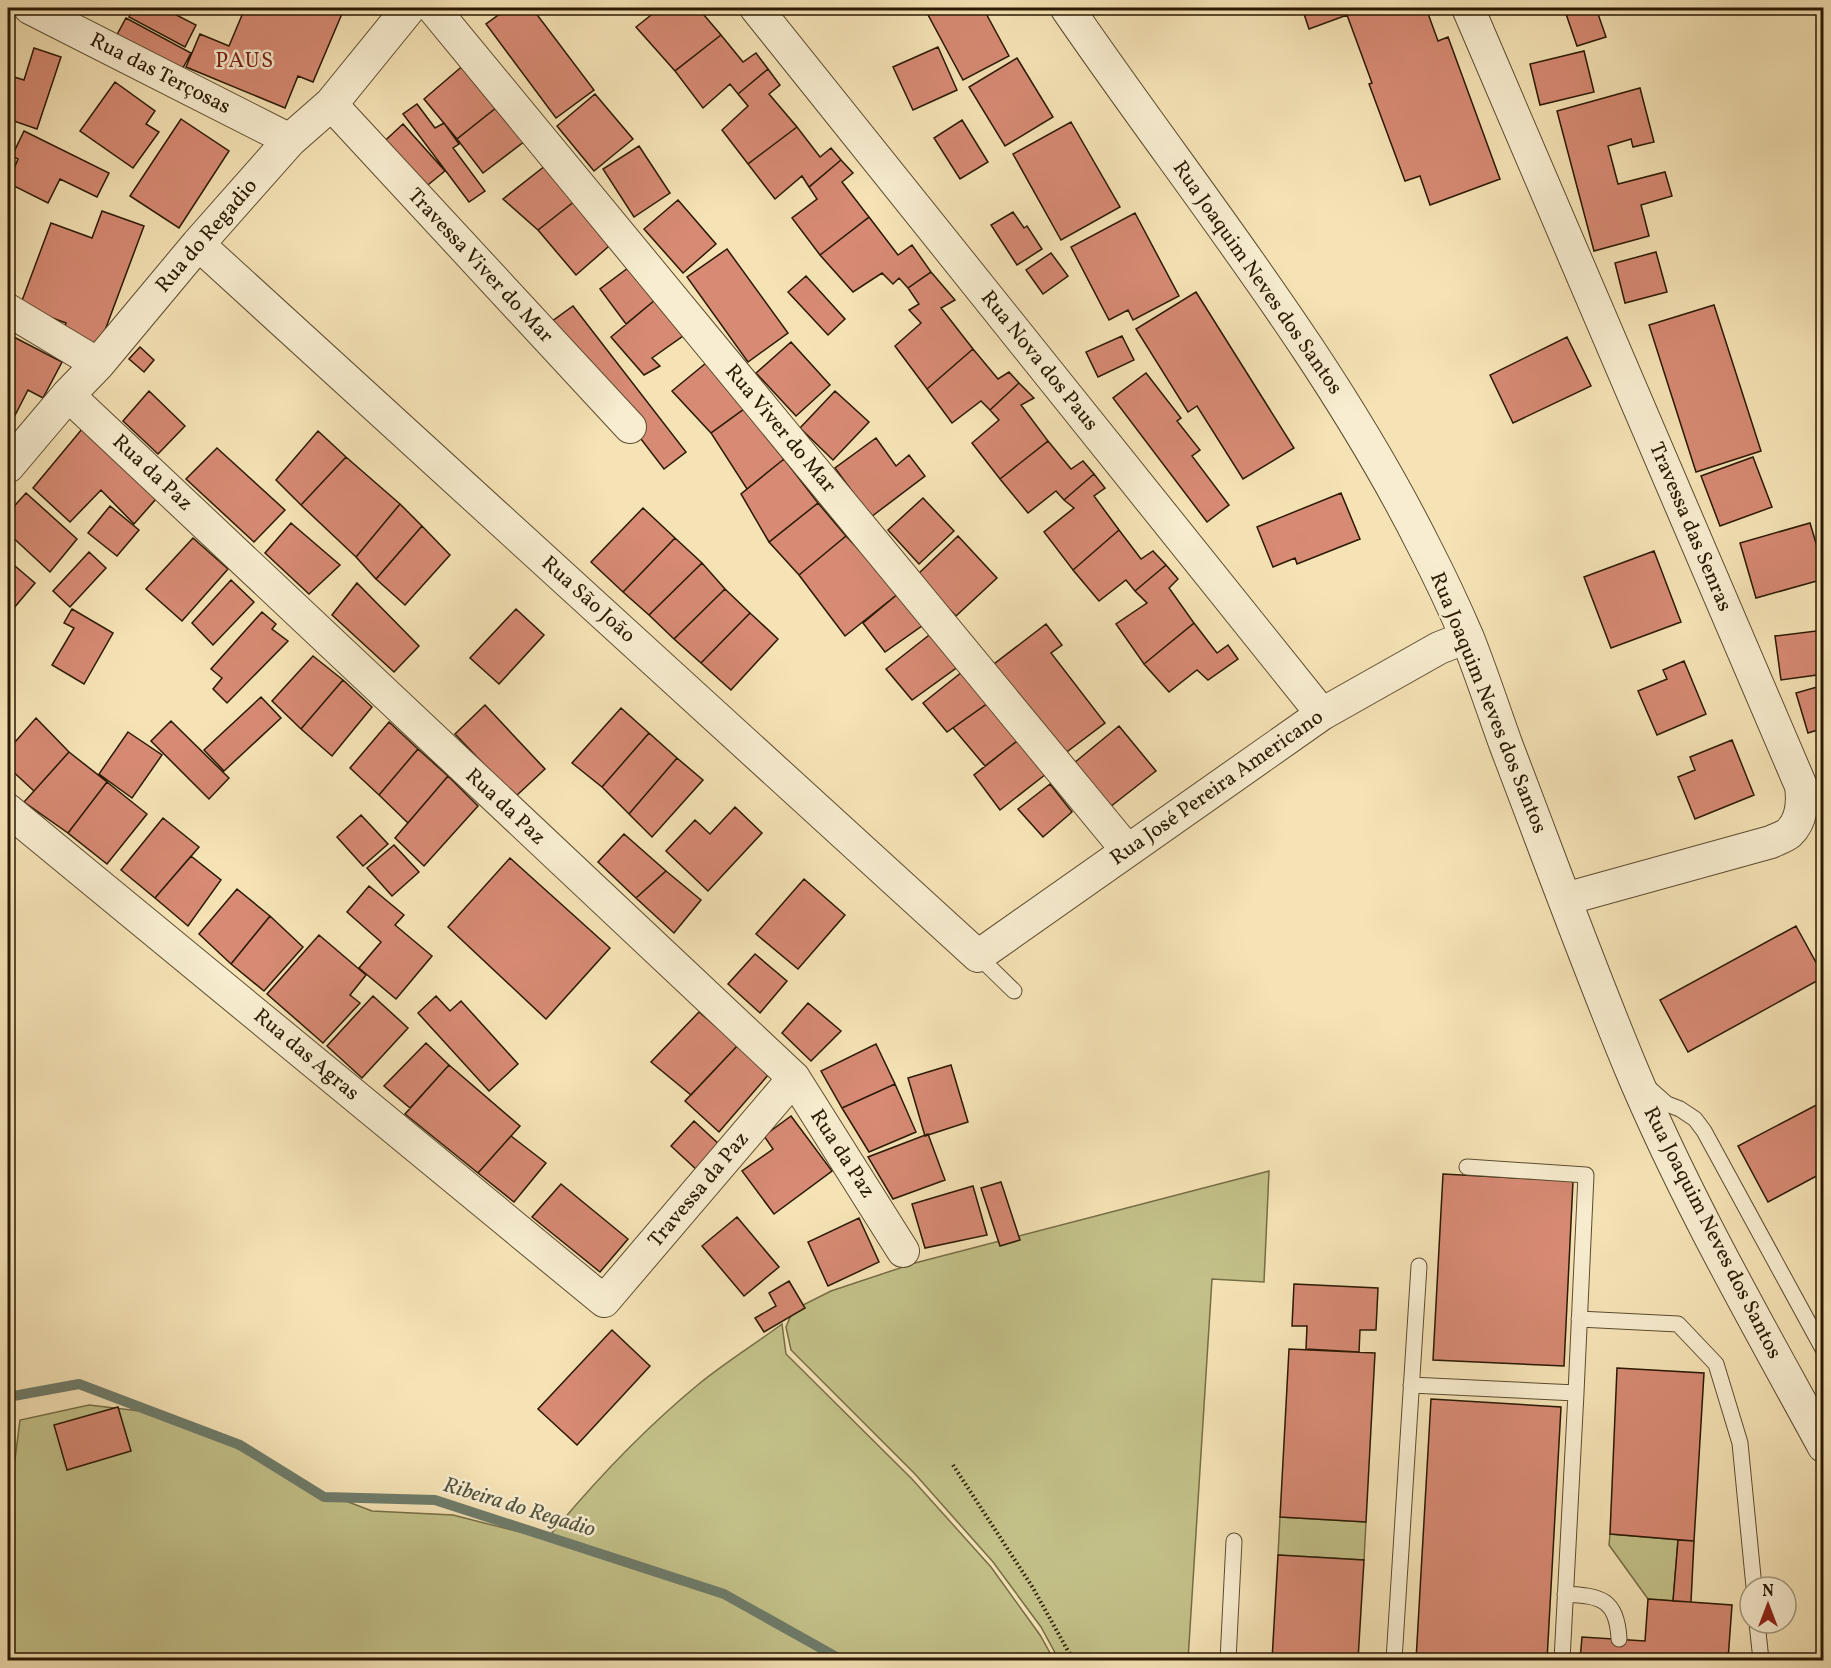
<svg xmlns="http://www.w3.org/2000/svg" width="1831" height="1668" font-family="Vollkorn,serif">
<style>
.green{fill:#c3c189;stroke:#766d46;stroke-width:1.5}
.lines{fill:none;stroke-linecap:round;stroke-linejoin:round}
.stream{stroke:#6e7c6b;stroke-width:10}
.building{fill:#d78a74;stroke:#291902;stroke-width:1.5}
.service-casing{stroke:#5c4c2f;stroke-width:17}
.minor-casing{stroke:#5c4c2f;stroke-width:34}
.tertiary-casing{stroke:#5c4c2f;stroke-width:35}
.path{stroke:#291902;stroke-width:4;stroke-dasharray:1.5 3;stroke-linecap:butt}
.service{stroke:#f8edd0;stroke-width:15}
.minor{stroke:#f8edd0;stroke-width:32}
.tertiary{stroke:#f8edd0;stroke-width:33}
.labels{text-anchor:middle;dominant-baseline:central;stroke-width:5;stroke-linejoin:round;paint-order:stroke}
.street-label{font-size:21px;fill:#291902;stroke:#f8edd0}
.neighbourhood-label{font-size:22px;letter-spacing:1.5px;fill:#7a1f14;stroke:#f8edd0}
.water-label{font-size:22px;font-style:italic;fill:#51533f;stroke:#f8edd0}
</style>
<rect width="100%" height="100%" fill="#f5e3b6"/>
<filter id="stains"><feTurbulence type="fractalNoise" baseFrequency=".00333" numOctaves="4"/><feColorMatrix values="0 0 0 0 .2 0 0 0 0 .09 0 0 0 0 .02 0 0 0 .5 -.17"/></filter>
<radialGradient id="worn" r=".72"><stop offset=".6" stop-color="#630" stop-opacity="0"/><stop offset="1" stop-color="#630" stop-opacity=".3"/></radialGradient>
<path class="green" d="M1269,1171L1264,1282L1212,1279L1188,1660H1059L1041,1627L993,1562L915,1474L791,1350L786,1327L793,1310L831,1291L915,1263Z
M782,1324L786,1354L912,1479L991,1567L1040,1635L1054,1660H8V1514L20,1420L89,1405L157,1413L215,1436L301,1484L372,1511L453,1515L547,1539C593,1483 644,1429 700,1383C726,1362 755,1344 782,1324Z
M1280,1517L1366,1522L1364,1560L1278,1555Z
M1610,1534L1678,1540L1673,1601L1648,1599L1609,1545Z"/>
<g class="lines">
<path class="stream" d="M8,1397L79,1384L240,1445L324,1497L435,1500L724,1594L842,1660"/>
</g>
<path class="building" d="M134,8H163L196,25L185,47L129,17Z
M245,8L344,9L313,82L298,76L285,108L186,67L200,34L229,46Z
M508,8H532L594,90L556,118L486,24Z
M660,8H698L721,35L675,71L636,27Z
M933,8H983L1009,56L963,80L926,11Z
M1302,8H1426L1438,41L1448,37L1500,179L1430,205L1420,176L1405,181L1369,84L1372,83L1347,15L1309,29Z
M1564,8H1596L1606,37L1577,46Z
M126,18L191,53L178,77L113,42Z
M721,35L743,62L756,53L768,69L738,94L730,84L703,108L675,71Z
M938,47L957,90L913,110L893,67Z
M34,48L61,57L37,129L8,119V75L24,80Z
M1584,51L1594,92L1540,105L1530,64Z
M1017,58L1053,117L1005,146L969,87Z
M466,63L501,104L457,139L424,99Z
M768,69L780,85L769,94L797,127L748,164L722,130L748,106L738,94Z
M115,82L155,111L146,124L159,132L133,168L80,131Z
M1640,88L1654,142L1633,147L1631,139L1608,146L1618,184L1665,172L1672,196L1641,205L1649,236L1594,251L1557,111Z
M595,94L633,139L594,171L557,126Z
M417,104L435,128L444,123L459,144L453,148L485,191L469,202L403,114Z
M501,104L529,138L483,173L457,139Z
M181,119L229,151L179,228L130,196Z
M962,120L988,162L960,179L934,138Z
M1071,122L1120,207L1061,240L1013,154Z
M403,124L445,171L418,193L377,148Z
M797,127L820,157L831,148L841,160L809,187L802,176L775,199L748,164Z
M24,131L109,173L97,197L60,179L48,203L8,183L18,159L12,156Z
M639,146L670,193L634,217L603,169Z
M841,160L853,173L842,182L869,217L820,255L792,218L817,199L809,187Z
M550,162L580,197L538,230L503,199Z
M580,197L616,240L576,275L538,230Z
M678,200L716,244L683,273L644,229Z
M102,211L144,226L98,349L62,336L66,323L20,306L51,223L92,238Z
M1013,212L1024,228L1027,226L1042,249L1017,265L991,225Z
M1135,213L1179,296L1133,320L1128,310L1109,320L1071,247Z
M869,217L898,255L912,245L931,272L908,288L899,278L893,284L882,273L853,292L820,255Z
M727,249L788,333L748,362L687,277Z
M1656,252L1667,292L1625,303L1615,263Z
M1051,253L1068,276L1043,294L1026,270Z
M628,268L655,300L626,324L600,289Z
M931,272L955,300L941,308L973,349L927,389L895,346L921,323L909,310L919,304L908,288Z
M806,276L845,319L828,335L788,292Z
M1196,292L1294,448L1243,479L1197,406L1188,412L1136,329Z
M655,300L683,336L652,358L660,366L644,375L611,337Z
M1714,305L1761,451L1696,472L1649,325Z
M573,306L686,452L664,469L551,322Z
M8,334L62,362L43,398L28,390L8,429Z
M1122,336L1134,360L1098,377L1086,352Z
M1567,337L1591,386L1513,423L1490,375Z
M791,342L830,385L796,416L756,373Z
M140,347L154,360L144,372L129,359Z
M973,349L998,379L1009,372L1019,383L990,410L981,401L952,423L927,389Z
M706,363L744,409L711,433L672,391Z
M1146,373L1181,418L1177,421L1200,450L1192,456L1229,505L1207,522L1113,398Z
M1019,383L1034,398L1021,405L1048,441L1000,479L972,443L999,420L990,410Z
M149,391L185,426L158,454L123,421Z
M835,391L869,422L833,460L800,428Z
M744,409L784,459L747,489L711,433Z
M82,429L156,499L134,524L101,490L70,522L33,488Z
M318,431L346,457L301,505L276,480Z
M876,438L896,466L909,455L925,476L871,517L835,468Z
M1048,441L1071,469L1083,461L1094,474L1064,500L1056,491L1028,513L1000,479Z
M217,448L285,510L254,542L186,479Z
M346,457L400,504L356,557L301,505Z
M1753,457L1772,507L1720,526L1701,476Z
M784,459L818,503L769,542L741,494Z
M1094,474L1105,488L1094,496L1119,530L1073,570L1044,532L1074,508L1064,500Z
M26,493L77,539L50,572L8,533V513Z
M1341,493L1360,539L1297,564L1295,558L1273,567L1257,527Z
M923,498L954,531L919,564L888,530Z
M818,503L846,536L799,575L769,542Z
M400,504L422,526L376,579L356,557Z
M110,506L139,530L117,556L88,533Z
M643,508L675,538L623,592L591,562Z
M291,523L340,565L309,594L265,553Z
M1810,523L1824,570V579L1756,598L1740,543Z
M422,526L450,555L405,605L376,579Z
M1119,530L1141,559L1153,551L1166,565L1135,591L1126,580L1099,601L1073,570Z
M846,536L899,593L845,636L799,575Z
M958,536L997,578L956,616L917,575Z
M193,538L228,569L182,621L146,589Z
M675,538L702,563L649,615L623,592Z
M1654,551L1681,622L1611,648L1584,577Z
M89,552L106,568L70,607L53,591Z
M8,560L35,583L8,615Z
M702,563L725,589L674,639L649,615Z
M1166,565L1178,579L1169,588L1194,623L1144,664L1116,624L1147,603L1135,591Z
M231,580L254,602L213,645L192,623Z
M357,583L419,646L394,672L332,615Z
M725,589L750,613L701,663L674,639Z
M899,593L926,623L885,652L863,623Z
M72,609L113,633L84,684L52,665L74,628L64,623Z
M516,609L544,635L499,684L470,658Z
M262,612L276,624L272,629L288,641L227,703L213,689L222,678L211,669Z
M750,613L778,639L731,690L701,663Z
M1194,623L1217,653L1228,645L1238,659L1208,680L1197,670L1169,692L1144,664Z
M1046,624L1062,645L1051,653L1105,723L1064,754L994,664Z
M1824,630V674L1781,680L1775,636Z
M933,632L959,666L912,700L886,669Z
M313,656L343,680L301,729L272,701Z
M1684,661L1706,714L1657,735L1638,691L1667,679L1663,670Z
M962,672L988,703L947,732L923,703Z
M343,680L372,707L332,756L301,729Z
M1824,685V728L1808,733L1796,693Z
M261,697L281,718L224,771L204,750Z
M988,703L1017,741L985,766L953,728Z
M485,705L545,769L515,797L455,734Z
M621,708L649,733L602,787L572,763Z
M36,718L69,752L34,791L8,767V750Z
M171,721L229,778L209,799L151,741Z
M389,722L418,749L379,795L350,768Z
M1119,726L1156,771L1110,807L1074,763Z
M128,732L162,755L132,798L99,774Z
M649,733L677,758L629,814L602,787Z
M1732,740L1754,795L1695,819L1678,777L1695,770L1690,757Z
M1017,741L1046,774L1000,810L974,775Z
M418,749L448,776L408,823L379,795Z
M69,752L107,782L68,833L24,802Z
M677,758L703,780L652,837L629,814Z
M448,776L478,806L424,866L395,838Z
M107,782L147,814L107,864L68,833Z
M1050,784L1072,812L1043,837L1018,809Z
M735,807L762,833L708,891L666,851L695,820L710,834Z
M361,815L388,844L363,866L337,837Z
M163,818L199,847L155,898L121,870Z
M624,834L666,871L636,898L598,862Z
M394,845L419,872L392,896L367,868Z
M191,856L221,880L188,926L155,898Z
M510,858L610,948L546,1019L448,927Z
M666,871L701,900L674,933L636,898Z
M804,879L845,915L798,969L756,934Z
M369,886L404,915L395,925L432,956L396,999L359,968L381,942L347,912Z
M237,889L270,916L231,964L199,934Z
M270,916L303,947L264,991L231,964Z
M1796,926L1824,977L1688,1052L1660,1000Z
M319,935L366,975L350,995L360,1003L323,1043L267,994Z
M755,954L787,981L760,1013L728,984Z
M373,996L408,1028L362,1078L327,1046Z
M436,996L450,1011L461,1001L518,1064L489,1091L418,1013Z
M808,1003L841,1031L811,1061L782,1033Z
M699,1012L738,1045L691,1095L651,1062Z
M426,1043L449,1065L410,1108L384,1086Z
M876,1044L895,1084L842,1108L821,1071Z
M738,1045L769,1074L719,1132L685,1101Z
M449,1065L520,1126L478,1173L405,1114Z
M951,1065L968,1122L925,1136L908,1078Z
M895,1084L916,1132L869,1152L842,1108Z
M1824,1101V1172L1768,1202L1738,1146Z
M791,1116L832,1171L774,1214L742,1171L773,1149L764,1136Z
M694,1121L721,1146L698,1171L671,1146Z
M928,1134L945,1180L893,1199L868,1157Z
M511,1136L546,1163L514,1202L478,1173Z
M1443,1174L1573,1181L1564,1366L1433,1360Z
M1001,1182L1020,1240L1000,1246L981,1188Z
M561,1184L628,1239L600,1272L532,1217Z
M973,1186L987,1235L925,1248L912,1204Z
M737,1217L779,1267L744,1296L702,1246Z
M859,1218L879,1262L828,1286L808,1242Z
M789,1281L805,1308L764,1332L755,1318L776,1306L769,1293Z
M1294,1284L1378,1288L1376,1330H1360L1359,1352L1306,1349L1307,1326H1292Z
M612,1330L650,1366L577,1445L538,1409Z
M1289,1349L1375,1353L1366,1522L1280,1517Z
M1617,1368L1704,1373L1694,1541L1610,1534Z
M1431,1399L1561,1407L1547,1660H1416Z
M118,1407L131,1451L67,1470L54,1425Z
M1678,1540L1694,1541L1691,1602L1673,1601Z
M1278,1555L1364,1560L1358,1660H1272Z
M1648,1599L1732,1605L1728,1660H1580L1582,1637L1645,1641Z"/>
<g class="lines">
<defs>
<path id="service" d="M978,956L1014,991
M1649,1088L1667,1104L1680,1109L1695,1119L1704,1131L1824,1351
M1467,1167L1586,1175L1576,1393
M1579,1319L1678,1324L1716,1364L1740,1443L1754,1587
M1411,1385L1576,1393L1562,1660
M1565,1594C1601,1596 1617,1599 1619,1639
M1757,1623L1761,1660
M1228,1660L1234,1541
M1394,1660L1419,1266"/>
<path id="minor" d="M30,8L290,140
M433,8L1127,850
M756,8L1322,714
M1468,8L1801,786C1803,801 1802,821 1789,833C1784,837 1777,839 1771,842L1565,899
M331,104L630,427
M198,244L978,956L1322,714L1439,648L1467,637
M8,310L98,364
M68,395L794,1078L903,1251
M8,810L604,1301L794,1078"/>
<path id="tertiary" d="M1067,8C1189,186 1328,354 1425,548C1440,577 1454,607 1467,637C1481,672 1493,709 1506,745C1547,852 1586,960 1630,1066C1685,1198 1756,1321 1824,1446
M8,466L68,395L98,364L198,244L290,140L331,104L409,8"/>
</defs>
<use href="#service" class="service-casing"/>
<use href="#minor" class="minor-casing"/>
<use href="#tertiary" class="tertiary-casing"/>
<path class="path" d="M953,1465L1033,1588L1073,1660"/>
<use href="#service" class="service"/>
<use href="#minor" class="minor"/>
<use href="#tertiary" class="tertiary"/>
</g>
<g class="labels">
<g class="street-label">
<text transform="translate(160 74) rotate(27)">Rua das Terçosas</text>
<text transform="translate(207 236) rotate(-49)">Rua do Regadio</text>
<text transform="translate(480 266) rotate(47)">Travessa Viver do Mar</text>
<text transform="translate(1257 278) rotate(55)">Rua Joaquim Neves dos Santos</text>
<text transform="translate(1039 361) rotate(51)">Rua Nova dos Paus</text>
<text transform="translate(780 429) rotate(50)">Rua Viver do Mar</text>
<text transform="translate(152 473) rotate(43)">Rua da Paz</text>
<text transform="translate(1690 527) rotate(67)">Travessa das Senras</text>
<text transform="translate(588 600) rotate(42)">Rua São João</text>
<text transform="translate(1488 703) rotate(68)">Rua Joaquim Neves dos Santos</text>
<text transform="translate(1217 788) rotate(-35)">Rua José Pereira Americano</text>
<text transform="translate(505 807) rotate(43)">Rua da Paz</text>
<text transform="translate(306 1055) rotate(40)">Rua das Agras</text>
<text transform="translate(842 1154) rotate(57)">Rua da Paz</text>
<text transform="translate(699 1190) rotate(-50)">Travessa da Paz</text>
<text transform="translate(1712 1233) rotate(63)">Rua Joaquim Neves dos Santos</text>
</g>
<g class="neighbourhood-label">
<text x="245" y="61">PAUS</text>
</g>
<g class="water-label">
<text transform="translate(519 1508) rotate(17)">Ribeira do Regadio</text>
</g>
</g>
<rect width="1831" height="1668" fill="none" stroke="#f5e3b6" stroke-width="30"/>
<rect x="9" y="9" width="1813" height="1650" fill="none" stroke="#291902" stroke-width="3"/>
<rect x="15" y="15" width="1801" height="1638" fill="none" stroke="#291902" stroke-width="1.5"/>
<g transform="translate(1768 1605)"><circle r="28" fill="#f8edd0" stroke="#a5987e" stroke-width="1.5"/>
<path d="M0-4.5L10 22L0 15L-10 22Z" fill="#8f2418"/>
<text y="-9" font-size="16" font-weight="bold" text-anchor="middle" fill="#291902">N</text>
</g>
<rect width="100%" height="100%" filter="url(#stains)"/>
<rect width="100%" height="100%" fill="url(#worn)"/>
</svg>
